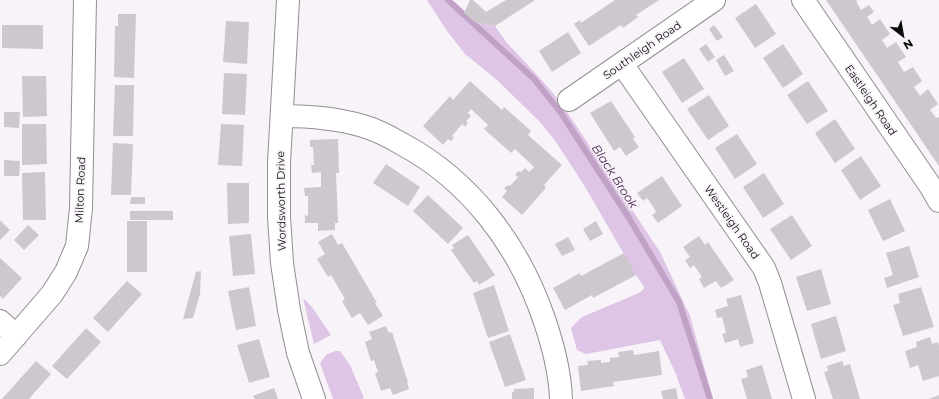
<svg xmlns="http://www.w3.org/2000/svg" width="939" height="399" font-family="Montserrat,sans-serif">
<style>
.green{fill:#dec4e5}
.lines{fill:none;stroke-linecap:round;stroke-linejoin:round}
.stream{stroke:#bfa2c5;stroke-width:6}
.building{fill:#ccc8cd}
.minor-casing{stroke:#928e92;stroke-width:24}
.minor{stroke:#fff;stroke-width:22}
.labels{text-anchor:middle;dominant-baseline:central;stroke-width:3.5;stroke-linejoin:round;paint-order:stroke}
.street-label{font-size:11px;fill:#0e0d0e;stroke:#f7f3f8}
.water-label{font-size:12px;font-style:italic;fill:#502b59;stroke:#f7f3f8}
</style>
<rect width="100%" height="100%" fill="#f7f3f8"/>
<path class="green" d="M427,0H451L475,22L495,26L507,43L526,63L553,93L569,115L660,252L690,316L713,399H685L675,372L660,340L586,354L577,350L571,328L582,317L639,293L643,290L644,287L636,275L584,185L556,142L540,122L496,79L465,54L447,31Z
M303,298L312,307L331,335L314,344Z
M335,351H340L350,365L364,398L362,399H333L320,363L326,355Z"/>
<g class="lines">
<path class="stream" d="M448,0L534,79L561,113L629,218L679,302L710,399"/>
</g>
<path class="building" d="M470,0H473L486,12L506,0H535L495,26L475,22L464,13Z
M615,0H659L636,15L638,17L623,28L621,25L589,46L574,24L580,20L581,23Z
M826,0H858L856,1L861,10L869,5L874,12L867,17L872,25L880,19L890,34L882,40L887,48L896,42L906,57L898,62L904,72L913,67L922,81L914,87L920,96L928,89L938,104L930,110L936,118L939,117V166Z
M756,4L776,34L755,48L735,18Z
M118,14H136L134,78L114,77L115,26H118Z
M226,21L249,22L247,64L223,62Z
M2,25H43V49L2,48Z
M714,25L723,37L717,41L709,29Z
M568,32L581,53L552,72L539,51Z
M706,44L715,57L708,62L699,49Z
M783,44L803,74L783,88L763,58Z
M724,55L734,71L725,76L716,60Z
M684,58L704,89L682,103L662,72Z
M224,73L247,74L245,115L222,114Z
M22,76H46L47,116L23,117Z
M470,81L502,110L504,107L531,131L528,135L562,165L544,185L546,188L522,215L502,197L507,191L504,188L508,185L510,186L518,177L515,175L519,171L521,172L525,168L529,172L534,167L515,149L511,153L484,129L488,125L471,109L468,113L471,116L466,121L468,123L465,127L462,124L452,136L454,138L451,141L448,139L443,145L423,126L450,96L453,100Z
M808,81L828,111L807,124L787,95Z
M115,85H134L133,136H113Z
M709,95L729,126L708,140L687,109Z
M611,101L635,137L633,139L639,147L626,156L620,147L614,151L590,113Z
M4,112H20L19,128L4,127Z
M835,119L855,149L835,163L815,133Z
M22,124H46L47,164L22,165Z
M221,124L244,125L242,166L218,165Z
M737,134L757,164L735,179L715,148Z
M338,139L339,173H336L338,223H335V230L318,231V223H305V215L308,216V196H305L304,188L321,187V172L312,173L311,165H314L313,147H310V140Z
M113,143L133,144L131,195H111Z
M861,156L881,186L860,200L841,170Z
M4,160L20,161L19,176H4Z
M386,164L420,187L408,206L373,183Z
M45,172L46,220H23L22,173Z
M764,173L784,204L763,218L743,187Z
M662,176L682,206L658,223L652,215L656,212L652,205L647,198L643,201L637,193Z
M227,183H249V223L228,224Z
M428,195L463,228L448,244L413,211Z
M131,197H145V204H130Z
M890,199L905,231L883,241L868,210Z
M130,211H173V220H130Z
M792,215L812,246L791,260L770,229Z
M0,220L10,230L0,240Z
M127,221H147V272H127Z
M596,221L603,234L590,241L583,229Z
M28,225L39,235L24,250L14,240Z
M251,234L255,274L233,276L229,236Z
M332,234L338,245L342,243L377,303H375L383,316L368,325L360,313L352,318L342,301L345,299L331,275L328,277L317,259L325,254L318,242Z
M468,235L495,275L479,285L477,281L474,283L451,250L454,248L452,245Z
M699,236L705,245L708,242L734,280L721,288L716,281L704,288L699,279L702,277L694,265L690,268L685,260L690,257L683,247Z
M568,237L575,250L562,256L555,244Z
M909,246L919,277L887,288L884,278L893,275L886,253Z
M624,253L636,275L593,298L592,295L565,310L553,288L580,273L581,276Z
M0,258L22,278L3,299L0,296Z
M821,269L831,304L807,311L796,277Z
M201,271L200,294L193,318L183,319L196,272Z
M127,281L142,294L108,332L93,318Z
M494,285L509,331L488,338L473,293Z
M249,287L256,326L236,330L228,291Z
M921,287L934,327L903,336L893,305L900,303L898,294Z
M741,295L754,343L740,347L738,339L725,343L722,334L726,333L722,317L717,318L715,310L728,306L726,299Z
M836,316L846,351L821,359L811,324Z
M386,326L389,333L392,332L408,382H407L409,389L393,395L390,388L381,391L375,373L378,372L374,360L371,361L365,342L372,339L369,332Z
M86,328L101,342L67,379L52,366Z
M510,334L526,380L505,387L489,342Z
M930,337L932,344L938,342L939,346V376L923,381L918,365L910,368L905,351L917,347L916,342Z
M259,339L270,377L249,383L237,345Z
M633,350L634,355L659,351L662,375L613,382L614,386L581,391L578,366L588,365L587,361L601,360V363L610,362V358L619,357L618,352Z
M36,361L51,374L34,393L29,399H2Z
M842,361L844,366L850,364L860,399H833L824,372L828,371L827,366Z
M762,365L772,399H747L741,379L748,377L746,370Z
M274,388L278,399H255L253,396Z
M534,388V399H512V392H514V389Z
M676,388L678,399H663L661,391Z
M939,395V399H929Z"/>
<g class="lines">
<defs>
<path id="minor" d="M288,0L279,163V217L282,263L289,310L298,353L314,399
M803,0L931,187L939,201
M622,64L764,268L770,283L804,399
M569,100L714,0
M282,116C310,116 336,118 363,126C377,130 390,137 402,144C471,181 519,246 544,319C553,345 560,371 561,399
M0,321L16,336
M0,354L52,294L66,272L77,246L81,208L85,0"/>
</defs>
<use href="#minor" class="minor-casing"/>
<use href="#minor" class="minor"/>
</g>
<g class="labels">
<g class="street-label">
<text transform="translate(642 50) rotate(-35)">Southleigh Road</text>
<text transform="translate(871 100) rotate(56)">Eastleigh Road</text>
<text transform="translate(80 190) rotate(-88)">Milton Road</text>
<text transform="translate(281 201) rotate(-91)">Wordsworth Drive</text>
<text transform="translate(732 222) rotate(55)">Westleigh Road</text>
</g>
<g class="water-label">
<text transform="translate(615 176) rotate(57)">Black Brook</text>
</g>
</g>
<g transform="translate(903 36) rotate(149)" stroke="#f7f3f8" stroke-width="3" paint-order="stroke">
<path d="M0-3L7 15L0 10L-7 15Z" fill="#0e0d0e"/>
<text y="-6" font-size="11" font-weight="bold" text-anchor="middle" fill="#0e0d0e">N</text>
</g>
</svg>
